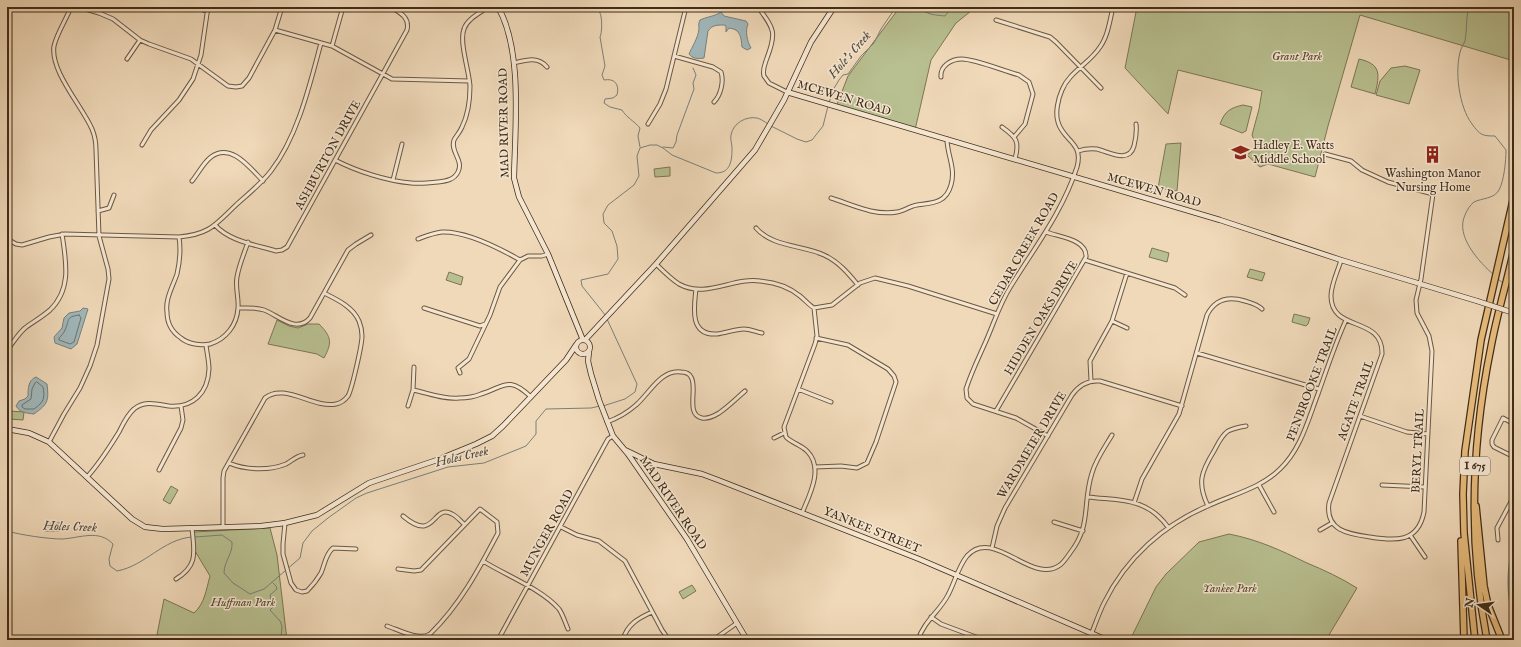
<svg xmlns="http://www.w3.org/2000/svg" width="1521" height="647" font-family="'IM FELL English',serif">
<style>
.green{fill:#b8bf90;stroke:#7c7654}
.water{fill:#a0b7bb;stroke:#7a807a}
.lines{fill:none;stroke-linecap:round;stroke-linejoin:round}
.shore{stroke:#70726a;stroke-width:1}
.stream{stroke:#7a807a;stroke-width:1}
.street-casing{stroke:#6c5840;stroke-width:5}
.secondary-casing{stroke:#402d18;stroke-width:6}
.highway-casing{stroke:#402d18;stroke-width:8}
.street{stroke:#f5e6d2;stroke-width:3}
.secondary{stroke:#f5e6d2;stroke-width:4.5}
.highway{stroke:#e8bc7c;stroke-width:5.5}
.secondary-bridge-casing{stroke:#402d18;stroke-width:6;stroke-linecap:butt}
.secondary-bridge{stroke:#f5e6d2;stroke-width:4.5}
.labels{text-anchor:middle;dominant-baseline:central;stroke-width:3;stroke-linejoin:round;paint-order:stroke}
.shield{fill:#f5e6d2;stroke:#766450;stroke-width:1}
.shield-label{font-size:11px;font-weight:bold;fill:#402d18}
.park-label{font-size:12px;font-style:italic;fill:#584a30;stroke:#f5e6d2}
.street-label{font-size:12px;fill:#402d18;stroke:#f5e6d2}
.poi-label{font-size:12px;fill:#402d18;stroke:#f5e6d2;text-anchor:start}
.water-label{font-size:13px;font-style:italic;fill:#534939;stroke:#f5e6d2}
</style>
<rect width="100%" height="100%" fill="#f0d9b9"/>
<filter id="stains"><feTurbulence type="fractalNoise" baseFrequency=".005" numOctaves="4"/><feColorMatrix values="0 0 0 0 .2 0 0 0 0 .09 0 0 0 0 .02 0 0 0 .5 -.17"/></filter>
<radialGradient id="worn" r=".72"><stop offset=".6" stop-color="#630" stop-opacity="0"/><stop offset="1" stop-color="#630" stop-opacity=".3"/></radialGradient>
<path class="green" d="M900,7H976L956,23L931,60L915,130L836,107L848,76Z
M1137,7H1514V61L1360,15L1328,126L1315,177L1268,164L1260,167L1247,155L1257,147L1252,135L1259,109L1262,91L1178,70L1168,114L1125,68Z
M1359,59C1381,64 1380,74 1375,94L1351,87Z
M1405,66L1420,70L1409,104L1376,95L1380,81L1391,68Z
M1243,105L1252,107L1246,131L1242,133L1220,124C1225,111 1230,108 1243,105Z
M1181,143L1177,191L1158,188L1166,144Z
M670,167V176L655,177L654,169Z
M1152,248L1169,253L1167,262L1149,257Z
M1250,269L1265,273L1262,281L1247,277Z
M449,272L463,277L461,285L446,280Z
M1294,314L1310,318L1308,324L1306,326L1292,322Z
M277,320L289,326L298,328L308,324H319C332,337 332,343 324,358L317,354L268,344Z
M9,411L24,412L23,420L9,419Z
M171,486L178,490L170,504L163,500Z
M45,523H61L60,531H45Z
M270,528L277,555L287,640H156L164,599L194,613C205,603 206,590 210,576L195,551L194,532Z
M1229,534C1259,540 1280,550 1307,563C1324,570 1341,578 1357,588L1326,640H1130L1156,587L1166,574L1199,542Z
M692,585L696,591L683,599L679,592Z"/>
<path class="water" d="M721,12L724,16L746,21L748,24C745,31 747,41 751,48L747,50L742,47C741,38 741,29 729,28L726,32V26L724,25C717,25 712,25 708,31L704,58C698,59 693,59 689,54C692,47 698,38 699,29C699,26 698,24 700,20C706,17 716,16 721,12Z
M83,308L88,309L77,344L71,349L55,343L54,337L62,328L64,318L69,313L80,311Z
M36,377L47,384C49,401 48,404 34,414C27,413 20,413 16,406L19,401L25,399L28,396C28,389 28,380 36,377Z
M1514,543V625C1507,597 1505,572 1514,543Z"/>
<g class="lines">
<path class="shore" d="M79,315L81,318L74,342L70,344L59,340V338C61,336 64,333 65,330C70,320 65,317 79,315Z
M37,382L43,387C45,398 44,402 34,409H25L22,407V405L31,399L32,389L35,383Z
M1514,558L1511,583L1514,608"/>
<path class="stream" d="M598,7C598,11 601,13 601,17C602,21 602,33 600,37L605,66L602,75L604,80C614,78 620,84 617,95L613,98L605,99L604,103L610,107L622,110C626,117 634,121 640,128L638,136L640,147
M920,7C925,15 936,15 945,16L949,11L947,7
M1467,7L1468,10C1466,20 1467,31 1465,41C1464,44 1462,46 1461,49C1454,70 1459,107 1472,124C1480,135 1482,136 1495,136L1506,150C1506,161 1504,181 1499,190C1494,199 1482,198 1474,202C1470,205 1467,210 1465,215C1455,236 1479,262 1494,275
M829,103L833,90L839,80L843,75L848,74L861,56L874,43L881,29L896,7
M771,126L797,139L806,142L812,140L823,126L828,106
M663,147L673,148L676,142L677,135L694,89L693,83L696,75L693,68
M1498,279L1503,283
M1507,286L1514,292
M606,316L582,286L581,280L608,274L618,259L617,246L612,231L604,223L603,214L608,205L634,185L639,176L637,156L640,148L650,145H657L663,148L672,155L716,173C731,173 732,160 732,148C732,144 730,139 731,135C733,123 746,116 757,118C761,119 765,122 768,124
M603,406L625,399L635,392L637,384L607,319
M7,531C21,535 48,539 62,539C80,538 99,529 113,544L109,559L110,566L117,571C145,566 163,539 192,537
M195,537L222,535L232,542C233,554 224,561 224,573L233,583L250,594L264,589L300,558L303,543L312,531L328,518L356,498L367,493L448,467L484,463L526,446L536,434V421L546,409L591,408L600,406
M273,583L276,586L277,589L270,595L271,601L274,606L270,610L280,621L282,626L281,638L283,640"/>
<defs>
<path id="street" d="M78,7L99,13L113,19L140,40L149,44L191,59L228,86L236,87L242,86L249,78L275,30L282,7
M193,7L207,11
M758,7C774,29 777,32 767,58C765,64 762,70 764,76L769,83L787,92
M996,20L1050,37L1056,42L1101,88
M275,30L332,46L392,79L469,81
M332,46L343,7
M674,56L713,67L721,72C724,81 721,95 714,102
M127,59L140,40
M514,63C526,60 538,56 547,67
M941,77C940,66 951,59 962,59C975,59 1004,71 1019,75L1029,82L1033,94L1025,124L1014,137
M648,124L660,104L666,89L686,7
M1002,127C1016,137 1020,141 1015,159
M142,145L151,130L179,100L193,79L201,55L208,7
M1078,151C1084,149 1090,148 1097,149C1109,152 1129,164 1134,146C1136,138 1137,132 1136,124
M1325,154L1351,161L1362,170L1388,182L1433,194L1421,279L1416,300L1417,313L1429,336L1432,351L1424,512C1418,543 1395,541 1370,537C1349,534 1325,531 1329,503L1382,354C1383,315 1331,333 1331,296C1331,284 1338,271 1341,260
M335,160C356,171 387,181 411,183C420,184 429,183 438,182C446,181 454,180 458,172C464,160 450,152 454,140C456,136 460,132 462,127C468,115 470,99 470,86C469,70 459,42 464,29C467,19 480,13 488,7
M393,180L402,144
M192,181C198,174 203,163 211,157C231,142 250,168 263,181
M831,198C853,205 874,216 897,212C904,211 910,206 917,205C933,203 946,203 951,185C956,168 947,155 947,139
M98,211L109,208L114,195
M215,225C229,241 256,245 276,251L282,250L287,247L407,30C410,17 400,13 391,7
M756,228C772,247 803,245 824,255C839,262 848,273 858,285
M179,237C181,250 180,261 177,274C173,286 165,299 167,312C167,323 172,332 181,338C188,344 201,346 210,344C226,339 237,325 238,308C239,298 235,288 237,277C239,265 244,254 248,242
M7,239L16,244L22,245L49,237L65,234L179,237C210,234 215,225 236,205C248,194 261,184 271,171C298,136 310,84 321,43
M418,239C426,236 433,233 442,232C466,231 499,248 520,260
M1085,260L1175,288L1185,295
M656,264C663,271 671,279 679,284C706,299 733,277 760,281C775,282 789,287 800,296C805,300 809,305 814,308L832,305L860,283L875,278L908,286L997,314
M696,289C694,307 689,336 717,334C726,333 735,329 744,329C750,329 756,332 762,333
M238,308C247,308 256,307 264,310C278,315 296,334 310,318L348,250L356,244L371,235
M424,308L480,326L485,324
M1112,321L1127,328
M7,350C13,343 18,334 25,328C33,322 42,317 50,310C72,289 66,261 62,234
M1197,353L1319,389
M460,373L458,368L469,359L490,315L500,287L520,260L528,256H542L548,254
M1091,381L1090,361L1112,321L1127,273
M798,389L831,402
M413,390C428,393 445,400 459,398C466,398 474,397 481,394C504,387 508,375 531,397
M408,406L413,390L414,367
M996,411L1086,257C1087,239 1059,237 1046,232
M1360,416L1407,432L1428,434
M607,422C618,418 627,413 636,405C649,394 661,369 681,372C685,372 689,373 691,377C698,387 685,415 702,418C707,419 714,416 719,413C728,407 737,398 745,391
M1514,424L1503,418L1492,440V444L1494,447L1514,457
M1048,436L1016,418L973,404L967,398L966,389C971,373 979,357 986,341C994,323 1000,303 1011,286C1035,247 1063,211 1077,167C1084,142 1063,141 1058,122C1055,113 1058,99 1062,90C1069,72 1090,63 1100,47C1108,36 1110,20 1113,7
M774,438L784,433
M49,442L64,414L80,388L90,366L97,345L109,279L108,269L99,236L96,150C96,143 95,136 92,129C82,106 50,71 54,46C57,33 66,20 71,7
M229,463C245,470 269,471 286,464C292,461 296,456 303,455
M815,467L841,466L857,468L867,463L876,442L896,382L894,376L888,369L848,345L816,338
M159,470L181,428L183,420L181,406
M87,477C100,463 109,448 119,432C123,424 127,415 134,409C144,400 157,404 169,406C193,408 208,393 209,369C209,362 207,353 206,345
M1259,485L1274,512
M1382,485L1425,487
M1088,497C1121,501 1146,497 1168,527
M1134,503L1142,479L1179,414L1207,315C1215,299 1229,296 1245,301C1252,303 1257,304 1262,309
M1208,506C1197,483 1201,472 1214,451C1218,444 1221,436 1228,431C1234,428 1240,427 1246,426
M802,513C810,494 824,468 807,451C801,445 792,443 786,437L784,427L815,344L817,336L814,308
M403,516C436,544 432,503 452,514C457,516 460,521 464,524
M1054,522L1083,531
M285,523L283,544V554L291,583L296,590L302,592L307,591C312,586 317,580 321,573C325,564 325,555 333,548L356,549
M223,527V478L224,471L265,398C284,382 314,409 336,404C341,403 345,400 348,396C352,389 362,345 362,336C362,331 361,326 359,321C353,307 338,300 324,293
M561,527L577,535L599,541L625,561L662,630L669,640
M1320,530L1332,523
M1410,535L1425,557
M1498,540L1497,528L1514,496
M992,548L997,526L1005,508L1072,395C1079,385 1088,380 1100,381L1182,406
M483,561C505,575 542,589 559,609C563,615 565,622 568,629
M176,579C199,565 194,551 192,528
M931,617L941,624L984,640
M387,626C399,630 419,641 430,634C460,605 479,569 498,533L497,522L480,509L421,570L414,571L398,569
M498,640L608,439L613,436
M623,640C627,624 639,618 652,612
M713,640L737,623
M918,640C924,621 940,611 948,595C955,582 958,567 967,556C993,526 1032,586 1060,565C1064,562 1067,557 1070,553C1092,525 1082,504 1092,473C1096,459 1105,447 1112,435
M1014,640L1015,638
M1089,640C1094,628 1098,615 1104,603C1126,558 1164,524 1210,505C1234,494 1261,488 1280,469C1301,449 1308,420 1318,394C1327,369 1335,344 1346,320"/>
<path id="secondary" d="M498,7C523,50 515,128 514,178L519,197L548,254L583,340
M787,92L1220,220L1341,260L1477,301
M576 347a7 7 0 1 1 14 0a7 7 0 1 1-14 0Z
M585,340L656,264L755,150L784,100L811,42L834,7
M589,352L588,361L591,374L599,400L613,436L628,454L687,539L747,640
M7,429L29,433L49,442L132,519L145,527L163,529L261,526L285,523L317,515L369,483L437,460L476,444L492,436L503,426L566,360L576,345
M625,450L654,464L702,474L718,480L919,559L1107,640"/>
<path id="highway" d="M1476,506L1484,586L1488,605L1502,640
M1461,541L1464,640
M1475,640L1464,533L1463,494L1465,451L1481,340L1514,196
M1487,640C1468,542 1471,445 1491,347C1497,314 1507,282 1514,249"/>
</defs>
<use href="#street" class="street-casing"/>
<use href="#secondary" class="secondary-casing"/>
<use href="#highway" class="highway-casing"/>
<use href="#street" class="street"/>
<use href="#secondary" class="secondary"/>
<use href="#highway" class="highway"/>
<defs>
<path id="secondary-bridge" d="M1477,301L1511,312"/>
</defs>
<use href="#secondary-bridge" class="secondary-bridge-casing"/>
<use href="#secondary-bridge" class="secondary-bridge"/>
</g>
<defs>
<symbol id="school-bare" viewBox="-9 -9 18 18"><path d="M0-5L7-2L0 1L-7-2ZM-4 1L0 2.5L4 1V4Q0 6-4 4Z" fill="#8f2418" stroke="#f5e6d2" stroke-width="2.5" paint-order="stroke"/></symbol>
<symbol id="building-bare" viewBox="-9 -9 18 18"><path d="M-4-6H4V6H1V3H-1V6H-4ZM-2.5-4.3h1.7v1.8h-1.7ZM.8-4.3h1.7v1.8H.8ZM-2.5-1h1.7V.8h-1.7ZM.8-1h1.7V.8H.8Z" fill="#8f2418" stroke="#f5e6d2" stroke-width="2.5" paint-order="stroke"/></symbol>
</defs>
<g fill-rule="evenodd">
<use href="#school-bare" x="1228" y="140" width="25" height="25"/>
<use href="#building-bare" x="1420" y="142" width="25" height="25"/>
</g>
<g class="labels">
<rect class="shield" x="1460" y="457" width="30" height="18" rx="3"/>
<g class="shield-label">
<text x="1475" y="466">I 675</text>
</g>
<g class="park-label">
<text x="1297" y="56">Grant Park</text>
<text x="1230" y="588">Yankee Park</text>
<text x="243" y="602">Huffman Park</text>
</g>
<g class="street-label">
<text transform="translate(844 98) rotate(17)">MCEWEN ROAD</text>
<text transform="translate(504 123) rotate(-91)">MAD RIVER ROAD</text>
<text transform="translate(328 155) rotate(-61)">ASHBURTON DRIVE</text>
<text transform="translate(1154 190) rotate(16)">MCEWEN ROAD</text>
<text transform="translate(1024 249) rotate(-60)">CEDAR CREEK ROAD</text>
<text transform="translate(1041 318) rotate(-59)">HIDDEN OAKS DRIVE</text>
<text transform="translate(1312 384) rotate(-69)">PENBROOKE TRAIL</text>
<text transform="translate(1356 400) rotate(-70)">AGATE TRAIL</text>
<text transform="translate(1032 445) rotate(-59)">WARDMEIER DRIVE</text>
<text transform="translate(1418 451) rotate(-87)">BERYL TRAIL</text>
<text transform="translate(673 503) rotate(56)">MAD RIVER ROAD</text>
<text transform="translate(872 530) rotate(22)">YANKEE STREET</text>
<text transform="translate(547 533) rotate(-61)">MUNGER ROAD</text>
</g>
<g class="poi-label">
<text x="1253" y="145">Hadley E. Watts<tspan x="1253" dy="14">Middle School</tspan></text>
<text x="1433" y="173" text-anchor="middle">Washington Manor<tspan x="1433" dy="14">Nursing Home</tspan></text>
</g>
<g class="water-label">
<text transform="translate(850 55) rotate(-49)">Hole's Creek</text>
<text transform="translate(462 457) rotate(-13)">Holes Creek</text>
<text transform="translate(70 527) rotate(2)">Holes Creek</text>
</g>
</g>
<rect width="1521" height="647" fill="none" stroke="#f0d9b9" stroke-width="24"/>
<rect x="8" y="8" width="1505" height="631" fill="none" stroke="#402d18" stroke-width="2"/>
<rect x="12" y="12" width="1497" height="623" fill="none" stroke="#402d18"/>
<g transform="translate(1479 605) rotate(283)" stroke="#f5e6d2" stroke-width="3" paint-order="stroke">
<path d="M0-3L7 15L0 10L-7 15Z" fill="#402d18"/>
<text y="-6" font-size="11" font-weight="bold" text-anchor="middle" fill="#402d18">N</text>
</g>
<rect width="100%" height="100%" filter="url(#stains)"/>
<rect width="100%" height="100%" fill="url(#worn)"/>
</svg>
